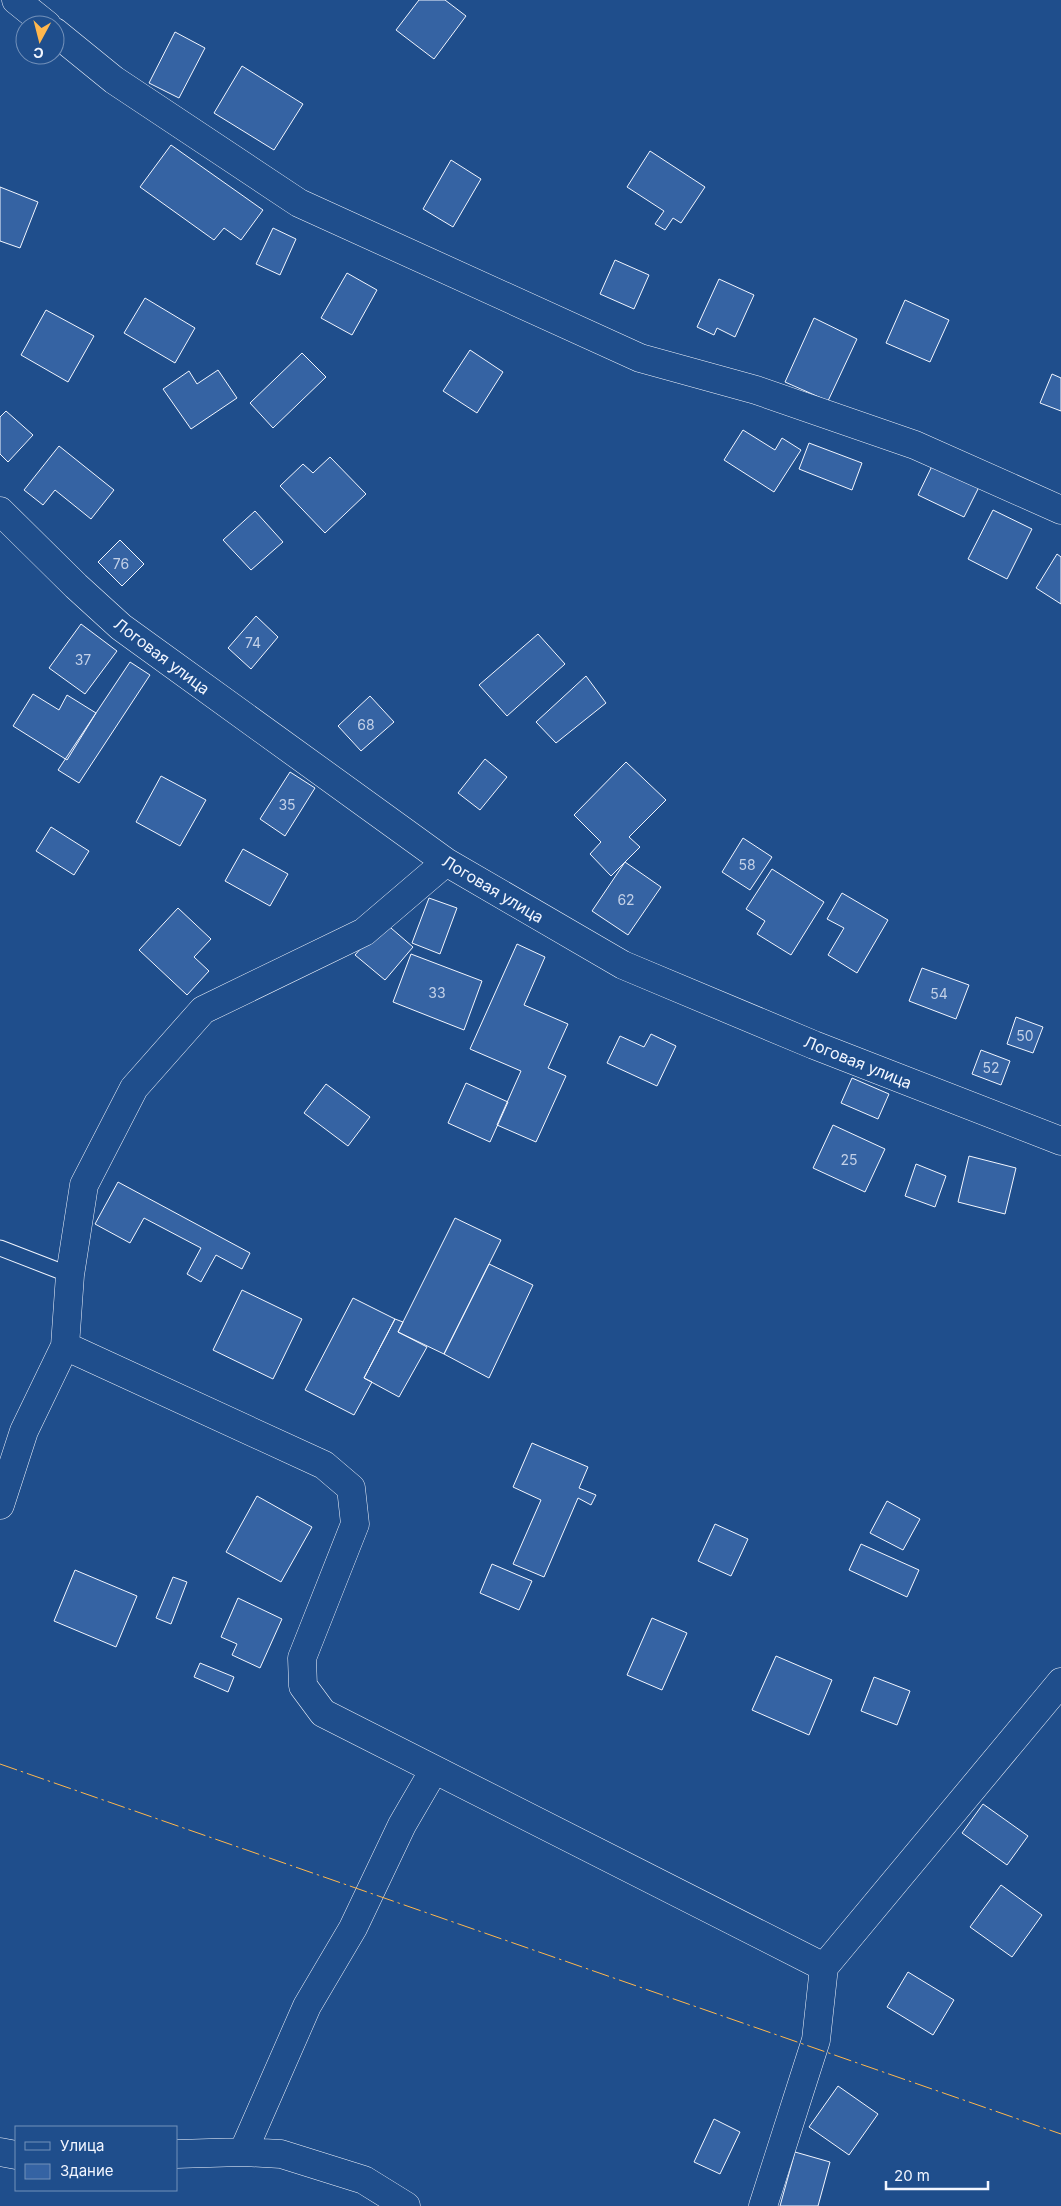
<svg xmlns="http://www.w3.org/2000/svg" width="1061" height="2206" font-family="Inter,sans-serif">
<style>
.building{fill:#3563a3;stroke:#f2f6ff}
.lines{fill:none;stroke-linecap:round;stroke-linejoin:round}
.service-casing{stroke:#f2f6ff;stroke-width:17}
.minor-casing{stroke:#f2f6ff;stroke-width:29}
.service{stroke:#1f4e8c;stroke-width:15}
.minor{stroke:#1f4e8c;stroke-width:28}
.power{stroke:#ffb74d;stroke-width:1;stroke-dasharray:18 4 2.5 4;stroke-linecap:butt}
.labels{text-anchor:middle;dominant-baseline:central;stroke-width:4;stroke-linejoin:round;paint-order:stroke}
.number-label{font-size:14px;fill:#c3d1e8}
.street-label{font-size:16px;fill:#f2f6ff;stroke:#1f4e8c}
</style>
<rect width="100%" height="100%" fill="#1f4e8c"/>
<path class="building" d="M419,0H445L466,16L434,59L396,30Z
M175,32L205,48L179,98L149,83Z
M242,66L303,104L274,150L214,113Z
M171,145L263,210L241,240L224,228L214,240L140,187Z
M650,151L705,187L681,223L673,218L665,230L655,224L664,211L627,187Z
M451,160L481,179L453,227L423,209Z
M0,187L38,202L20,248L0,241Z
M273,228L296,239L280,275L256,264Z
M615,260L649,275L634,309L600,294Z
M347,273L377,290L352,335L321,318Z
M719,279L754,295L735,337L717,328L714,335L697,327Z
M145,298L195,328L175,363L124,333Z
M905,300L949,320L930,362L886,343Z
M46,310L94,336L68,382L21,355Z
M814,318L857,339L828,401L785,382Z
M470,350L503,372L477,413L443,391Z
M302,353L326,377L273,428L250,403Z
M218,370L237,398L191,429L163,389L189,371L197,384Z
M1052,374L1061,378V411L1040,403Z
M6,411L33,435L8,462L0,454V417Z
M743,430L775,450L782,438L801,450L774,492L724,460Z
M809,443L862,463L852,490L799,469Z
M59,446L114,490L91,519L55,490L43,505L24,490Z
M330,457L366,494L325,533L280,486L303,464L313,473Z
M933,464L979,487L964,517L918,495Z
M993,510L1032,529L1007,579L968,559Z
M255,511L283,542L251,570L223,540Z
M120,540L144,564L122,586L98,562Z
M1057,554L1061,557V604L1036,588Z
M256,616L278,637L251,669L228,648Z
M81,624L117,651L85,694L49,668Z
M538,634L565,664L507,716L479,685Z
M130,662L150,675L79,783L58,770Z
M586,676L606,703L556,743L536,722Z
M33,694L59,710L67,695L96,713L67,760L13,726Z
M370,696L394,722L361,751L338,726Z
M485,759L507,777L480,810L458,793Z
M626,762L666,800L629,837L640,847L611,876L590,854L601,842L574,815Z
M290,772L315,788L285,836L260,819Z
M161,776L206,800L180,846L136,822Z
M51,827L89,851L74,875L36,851Z
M743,838L772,857L750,890L722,872Z
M243,849L288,874L270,906L225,881Z
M625,862L661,887L628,935L592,911Z
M772,869L824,902L791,955L757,934L765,921L746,909Z
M842,893L888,920L857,973L828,955L844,928L827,919Z
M429,898L457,908L440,954L412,943Z
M178,908L211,939L194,957L209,971L187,995L139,950Z
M384,922L413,947L385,980L355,955Z
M517,944L545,957L524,1005L568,1024L548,1068L566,1076L536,1142L497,1125L521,1071L470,1049Z
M411,954L482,981L464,1030L393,1002Z
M922,968L969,985L956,1019L909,1001Z
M1016,1017L1043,1027L1033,1053L1007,1044Z
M651,1034L676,1046L657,1086L607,1063L620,1036L644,1047Z
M981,1050L1010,1061L1001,1085L972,1074Z
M852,1078L889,1094L878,1119L841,1103Z
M466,1083L508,1102L490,1142L448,1123Z
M326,1084L370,1117L348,1146L304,1113Z
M833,1125L885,1149L865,1192L813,1168Z
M969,1156L1016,1168L1005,1214L958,1202Z
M916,1164L946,1176L935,1207L905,1196Z
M118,1182L250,1253L242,1269L216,1255L201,1282L187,1274L201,1248L144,1218L130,1243L95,1224Z
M455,1218L501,1240L444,1354L398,1332Z
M489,1264L533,1285L489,1378L444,1354Z
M242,1290L302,1319L273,1379L213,1350Z
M353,1298L395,1319L364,1378L372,1382L354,1415L305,1390Z
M395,1319L403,1322L398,1332L427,1347L399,1397L364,1378Z
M532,1443L588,1467L579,1488L596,1495L591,1505L578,1498L544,1577L513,1564L541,1500L513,1487Z
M257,1496L312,1527L281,1582L226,1552Z
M887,1501L920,1519L903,1550L870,1533Z
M715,1524L748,1539L731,1576L698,1561Z
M861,1544L919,1570L907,1597L849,1570Z
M492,1564L532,1581L519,1610L480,1593Z
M75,1570L137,1596L116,1647L54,1621Z
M173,1577L187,1582L171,1624L156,1618Z
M238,1598L282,1619L260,1668L232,1655L237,1644L221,1637Z
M652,1618L687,1633L662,1690L627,1675Z
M776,1656L832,1680L809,1735L752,1710Z
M200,1663L234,1677L228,1692L194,1677Z
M874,1677L910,1691L897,1725L861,1711Z
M983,1804L1028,1836L1007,1865L962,1833Z
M1001,1885L1042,1915L1012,1957L970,1927Z
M908,1972L954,2000L933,2035L887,2007Z
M838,2086L878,2114L849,2155L809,2127Z
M714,2119L740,2132L720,2174L694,2162Z
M795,2152L830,2162L818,2206H780Z"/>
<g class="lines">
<defs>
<path id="service" d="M0,1248L70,1275"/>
<path id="minor" d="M16,0L47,25
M55,32L114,80L299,203L640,358L756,390L915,445L1061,510
M0,511L76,586L121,627L446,862L623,965L814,1045L1061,1141
M446,862L364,932L203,1010L134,1088L84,1185L70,1275L65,1346L324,1465L351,1488L355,1524L302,1658L303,1686L323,1713L824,1967
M0,1505L24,1431L65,1346
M0,2152L16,2155
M243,2152L307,2006L353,1928L402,1825L434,1770
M176,2154L243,2152L281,2154L364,2180L406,2206
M763,2206L816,2040L824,1967L1061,1682"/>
</defs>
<use href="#service" class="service-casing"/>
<use href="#minor" class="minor-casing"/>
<use href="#service" class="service"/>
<use href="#minor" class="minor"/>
<path class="power" d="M0,1764L1061,2134"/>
</g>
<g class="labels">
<g class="number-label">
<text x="121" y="563">76</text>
<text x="253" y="642">74</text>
<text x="83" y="659">37</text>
<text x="366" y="724">68</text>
<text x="287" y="804">35</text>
<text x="747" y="864">58</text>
<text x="626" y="899">62</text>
<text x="437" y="992">33</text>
<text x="939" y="993">54</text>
<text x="1025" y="1035">50</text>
<text x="991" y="1067">52</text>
<text x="849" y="1159">25</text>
</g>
<g class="street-label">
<text transform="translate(162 656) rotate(37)">Логовая улица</text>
<text transform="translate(493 889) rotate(31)">Логовая улица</text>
<text transform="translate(858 1062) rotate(22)">Логовая улица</text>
</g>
</g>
<rect x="15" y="2126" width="162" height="65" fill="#1f4e8c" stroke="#7391ba"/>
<rect x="25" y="2142" width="25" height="8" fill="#1f4e8c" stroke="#7391ba"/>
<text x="60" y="2151" font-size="15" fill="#f2f6ff">Улица</text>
<rect x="25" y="2164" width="25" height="15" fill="#3563a3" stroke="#7391ba"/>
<text x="60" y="2176" font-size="15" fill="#f2f6ff">Здание</text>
<g transform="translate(40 40) rotate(187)"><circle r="24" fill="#1f4e8c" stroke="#7391ba"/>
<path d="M0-4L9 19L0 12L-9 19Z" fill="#ffb74d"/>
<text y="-8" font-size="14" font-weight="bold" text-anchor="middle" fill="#f2f6ff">С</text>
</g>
<path d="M886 2181v8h102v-8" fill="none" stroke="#f2f6ff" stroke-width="2.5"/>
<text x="894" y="2181" font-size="15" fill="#f2f6ff" stroke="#1f4e8c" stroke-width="4" paint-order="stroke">20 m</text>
</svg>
